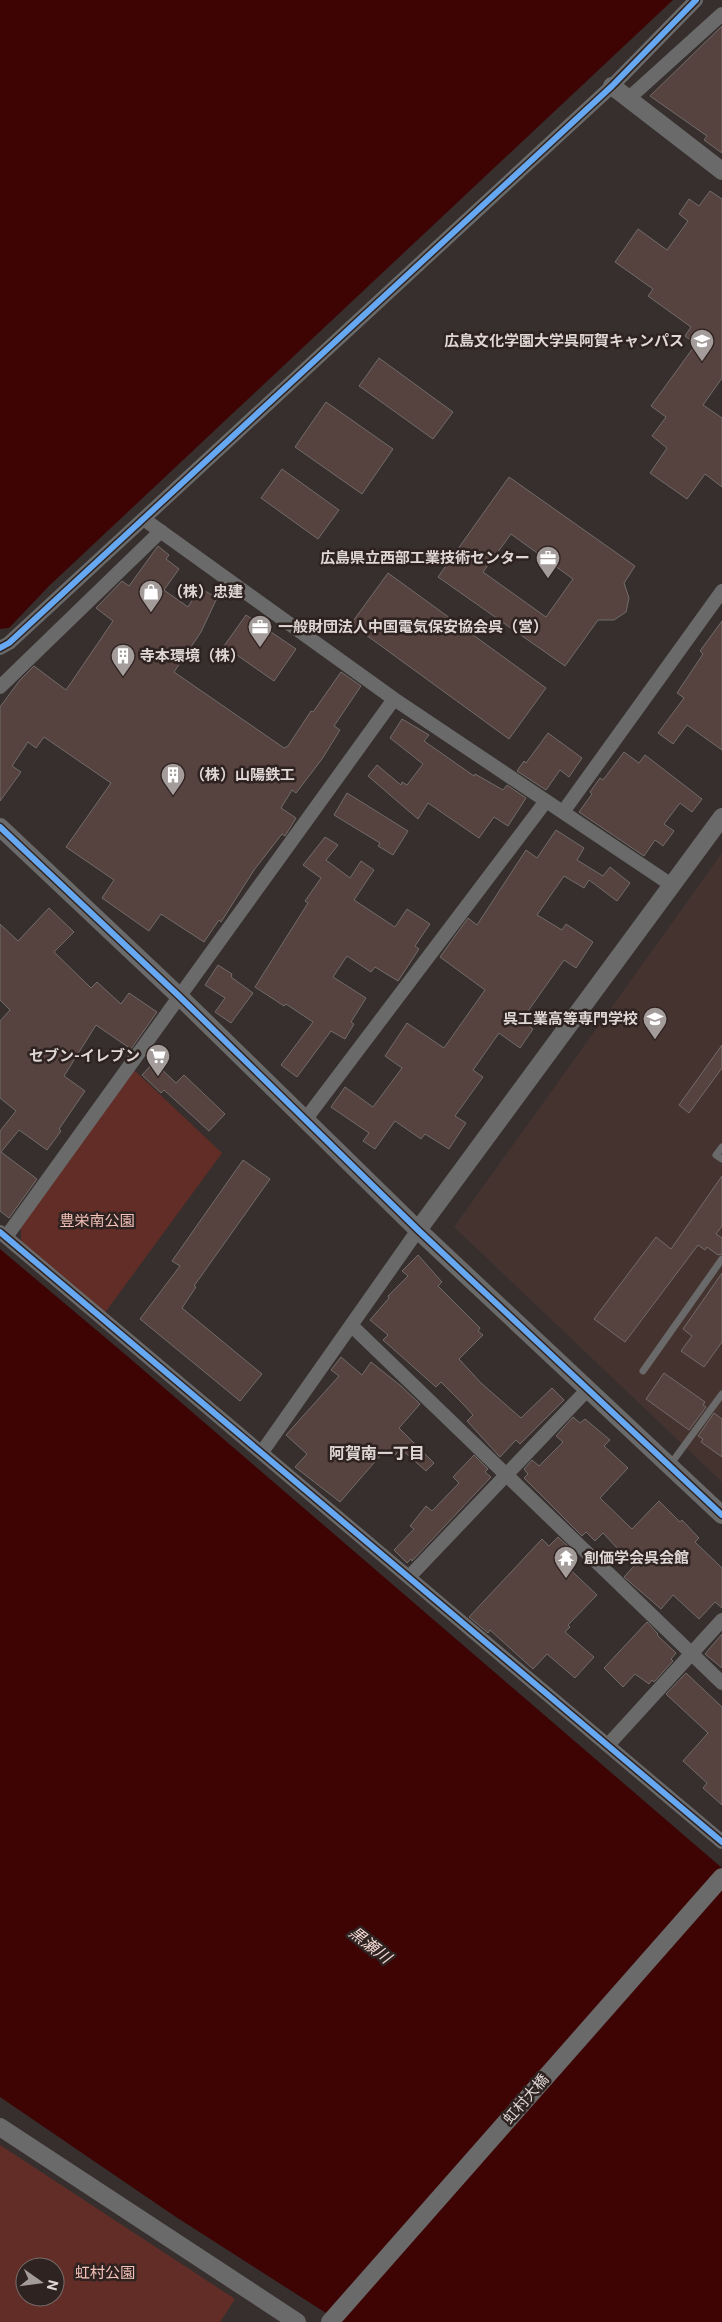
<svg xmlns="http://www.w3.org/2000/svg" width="722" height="2322" font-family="Roboto,'Noto Sans JP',sans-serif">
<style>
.built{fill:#453330}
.green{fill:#622d26;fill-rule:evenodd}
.water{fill:#3e0404}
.building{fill:#56423f;stroke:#716c6a;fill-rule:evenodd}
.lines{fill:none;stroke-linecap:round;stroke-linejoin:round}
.service{stroke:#6a6a6a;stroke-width:7}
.minor{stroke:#6a6a6a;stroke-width:14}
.tertiary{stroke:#6a6a6a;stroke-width:18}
.cycleway-casing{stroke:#2f2321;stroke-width:9}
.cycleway{stroke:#66a8f1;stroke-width:6}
.labels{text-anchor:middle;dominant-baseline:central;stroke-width:5;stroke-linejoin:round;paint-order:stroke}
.poi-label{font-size:15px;font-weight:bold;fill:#dfd7d6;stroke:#2f2321;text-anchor:start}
.park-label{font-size:15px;fill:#f5c2b9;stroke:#2f2321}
.street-label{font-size:15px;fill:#dfd7d6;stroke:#2f2321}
.neighbourhood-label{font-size:16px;font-weight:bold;fill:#dfd7d6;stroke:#2f2321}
.water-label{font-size:16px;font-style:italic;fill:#f5dbd6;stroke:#2f2321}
</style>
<rect width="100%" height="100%" fill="#362f2e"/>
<path class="built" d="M722,853V1482L454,1227Z"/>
<path class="green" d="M135,1071L222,1153L104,1314L21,1243V1222L130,1075Z
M0,2145L235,2299L220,2322H0ZM25,2267H55V2297H25Z"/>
<path class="water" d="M0,0H673L49,586L9,628L0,629Z
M0,1249L126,1355L722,1868V2322H340L176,2217L0,2097Z"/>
<path class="building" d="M722,26V153L704,140L707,136L650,96Z
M710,191L722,199V378L703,405L722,418V487L705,474L687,499L650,473L667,448L652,436L666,417L651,406L696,344L685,336L691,327L648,296L653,289L615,262L638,229L667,250L688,221L679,214L689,199L699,206Z
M379,358L453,412L433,439L359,386Z
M326,402L393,449L362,494L295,447Z
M282,469L339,510L318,539L261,498Z
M509,477L635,566L624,583L629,598L626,612L614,620H598L565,666L438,577ZM511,534L573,579L546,617L483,572Z
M158,546L169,555L166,559L179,569L164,590L188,607L200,588L217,598L201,632L174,672L284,748L288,746L311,711L313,712L341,672L361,686L334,726L340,730L322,759L296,793L292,790L281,808L296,818L285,836L282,834L254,870L221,922L219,920L204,942L161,914L149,931L102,898L114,880L66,847L111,783L44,737L36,748L28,742L12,766L21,772L0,801V707L20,680L34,666L66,690L113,621L96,608L122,581L129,586Z
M388,573L546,688L509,739L351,624Z
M246,615L296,649L274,681L224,646Z
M722,621V750L687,725L673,744L658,733L684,698L677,693L703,654L700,651Z
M402,719L429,735L424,741L474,776L475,774L503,790L507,785L526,798L508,826L494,817L479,838L428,803L418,819L368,776L377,765L401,785L402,782L407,785L423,764L390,738Z
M548,733L582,758L569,777L560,770L546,790L517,771L524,761L526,763Z
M624,752L639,763L645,755L702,799L692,812L680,803L664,824L674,831L663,846L655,840L644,856L579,812L592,794L590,792L600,778L603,780Z
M347,793L408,831L393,855L378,846L380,843L334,815Z
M556,830L584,848L577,860L603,876L610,867L630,883L617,901L589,880L584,888L564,876L537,915L562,930L566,924L593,942L576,968L564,960L521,1021L533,1029L520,1048L499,1033L473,1070L483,1077L455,1116L466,1123L449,1149L425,1134L421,1139L395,1121L375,1149L363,1141L369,1133L331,1107L345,1087L373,1107L402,1068L385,1056L407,1023L444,1048L485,990L440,957L468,918L477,925L526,850L537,858Z
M325,837L338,845L326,860L350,878L361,861L374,870L354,900L395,927L407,909L430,924L415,946L419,949L398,981L375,967L371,972L347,956L333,977L366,998L351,1022L354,1024L345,1039L331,1031L297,1077L281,1065L313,1022L286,1004L284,1006L255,987L308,903L305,901L321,878L303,865Z
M49,908L74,932L54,952L91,988L97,982L121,1004L129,993L157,1012L131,1049L96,1025L64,1076L85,1091L59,1129L61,1131L47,1150L19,1130L1,1152L37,1179L9,1218L0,1211V1131L16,1111L0,1098V1021L10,1010L0,1000V924L18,941Z
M218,965L232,974L231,977L253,993L231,1023L215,1012L225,998L205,985Z
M722,1045V1068L689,1113L679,1105Z
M154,1062L176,1083L184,1075L225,1114L209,1131L164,1090L161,1093L142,1075Z
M243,1160L270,1179L194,1286L196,1287L182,1308L262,1374L240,1401L140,1319L180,1266L172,1261Z
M722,1176V1226L716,1234L722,1238V1254L718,1255L707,1247L705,1250L698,1245L625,1342L594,1319L656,1237L671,1249Z
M418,1255L442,1282L438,1286L480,1328L478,1331L483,1335L459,1359L481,1383L521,1418L552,1388L564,1400L520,1444L516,1440L500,1457L467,1421L473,1415L463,1404L441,1382L436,1387L383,1340L388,1335L370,1320L389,1298L388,1296L408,1276L402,1271Z
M722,1273V1342L704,1367L681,1351L692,1336L683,1329Z
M341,1357L362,1375L371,1362L401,1386L420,1404L399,1428L434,1463L426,1471L401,1449L394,1456L386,1449L340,1502L295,1467L307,1454L286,1435L339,1376L331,1370Z
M664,1373L705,1402L703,1405L706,1407L689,1430L646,1399Z
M714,1413L722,1419V1457L701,1442L703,1439L698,1436Z
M573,1417L580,1423L585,1419L610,1440L604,1446L628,1468L600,1498L632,1529L659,1501L680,1522L682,1520L699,1538L695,1542L722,1568V1608L715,1602L699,1619L673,1595L661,1609L624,1577L634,1566L603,1533L595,1541L586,1532L582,1536L524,1478L528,1474L524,1469L532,1460L539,1466L563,1442L556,1436Z
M474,1455L488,1469L485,1472L491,1477L412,1561L411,1559L407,1563L394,1550L414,1529L410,1526L426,1506L432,1511L459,1483L453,1477Z
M558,1537L570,1548L559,1559L597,1595L568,1625L570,1627L565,1632L594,1657L575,1678L547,1654L533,1669L490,1630L488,1633L469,1617L542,1539L549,1546Z
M647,1622L658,1634L657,1635L676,1653L671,1659L673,1661L654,1682L652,1680L649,1684L635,1674L623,1687L604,1668Z
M722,1634V1668L705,1654Z
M686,1673L722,1707V1805L703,1788L707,1783L683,1761L708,1733L666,1694Z"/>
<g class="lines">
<path class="service" d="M722,1147L716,1155L722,1159
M643,1371L722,1259
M670,1465L722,1394"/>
<path class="minor" d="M628,99L722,14
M145,520L394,699L673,886
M0,648L9,643L612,86L696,0
M0,687L161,531
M563,812L722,591
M305,1120L546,801
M0,1232L722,1842
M6,1237L394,699
M352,1326L722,1683
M262,1452L418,1230
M409,1577L588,1389
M608,1745L722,1620"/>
<path class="tertiary" d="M612,86L722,171
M0,827L180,997L418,1230L722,1515
M418,1230L722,817
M0,2127L297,2322
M330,2322L722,1877"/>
<defs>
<path id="cycleway" d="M0,648L9,643L612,86L696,0
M0,827L180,997L418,1230L722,1515
M0,1232L722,1842"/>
</defs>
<use href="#cycleway" class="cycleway-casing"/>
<use href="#cycleway" class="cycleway"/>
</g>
<defs>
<symbol id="university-pin" viewBox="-11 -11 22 30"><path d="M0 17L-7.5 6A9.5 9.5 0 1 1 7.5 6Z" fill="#a49c9b" stroke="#2f2321"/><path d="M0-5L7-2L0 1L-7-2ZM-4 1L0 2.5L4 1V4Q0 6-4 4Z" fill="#fff"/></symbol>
<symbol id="office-pin" viewBox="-11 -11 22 30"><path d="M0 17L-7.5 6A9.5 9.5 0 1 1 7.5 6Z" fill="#a49c9b" stroke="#2f2321"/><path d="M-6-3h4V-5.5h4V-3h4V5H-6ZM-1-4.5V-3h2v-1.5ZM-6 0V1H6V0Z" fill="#fff"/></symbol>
<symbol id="shop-pin" viewBox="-11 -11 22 30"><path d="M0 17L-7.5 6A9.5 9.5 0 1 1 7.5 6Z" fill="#a49c9b" stroke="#2f2321"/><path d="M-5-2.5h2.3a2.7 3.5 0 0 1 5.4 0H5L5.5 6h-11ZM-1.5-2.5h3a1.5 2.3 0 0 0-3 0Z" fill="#fff"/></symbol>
<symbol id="building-pin" viewBox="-11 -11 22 30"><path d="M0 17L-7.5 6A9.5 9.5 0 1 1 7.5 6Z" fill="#a49c9b" stroke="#2f2321"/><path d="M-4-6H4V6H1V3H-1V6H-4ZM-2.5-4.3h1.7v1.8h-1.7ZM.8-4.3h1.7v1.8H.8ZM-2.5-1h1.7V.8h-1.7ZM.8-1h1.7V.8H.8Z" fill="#fff"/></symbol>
<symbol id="school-pin" viewBox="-11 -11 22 30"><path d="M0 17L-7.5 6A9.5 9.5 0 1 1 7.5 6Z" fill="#a49c9b" stroke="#2f2321"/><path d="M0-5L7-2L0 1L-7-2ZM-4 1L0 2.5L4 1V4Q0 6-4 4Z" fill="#fff"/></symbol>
<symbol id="supermarket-pin" viewBox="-11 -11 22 30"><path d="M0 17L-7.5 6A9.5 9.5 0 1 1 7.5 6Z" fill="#a49c9b" stroke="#2f2321"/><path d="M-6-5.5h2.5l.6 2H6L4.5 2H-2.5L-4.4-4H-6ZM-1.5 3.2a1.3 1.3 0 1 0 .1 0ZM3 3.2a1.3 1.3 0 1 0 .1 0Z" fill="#fff"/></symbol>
<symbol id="temple-pin" viewBox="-11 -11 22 30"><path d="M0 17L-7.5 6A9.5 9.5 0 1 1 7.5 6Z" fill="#a49c9b" stroke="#2f2321"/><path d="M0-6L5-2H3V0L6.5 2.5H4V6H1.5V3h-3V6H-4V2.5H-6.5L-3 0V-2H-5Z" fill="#fff"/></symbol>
</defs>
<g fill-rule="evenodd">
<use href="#university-pin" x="688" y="327" width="28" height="38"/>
<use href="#office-pin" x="534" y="544" width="28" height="38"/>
<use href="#shop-pin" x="137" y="578" width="28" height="38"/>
<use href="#office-pin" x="246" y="613" width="28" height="38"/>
<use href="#building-pin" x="109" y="642" width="28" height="38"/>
<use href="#building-pin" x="159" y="761" width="28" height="38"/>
<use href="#school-pin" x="641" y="1005" width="28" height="38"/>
<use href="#supermarket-pin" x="144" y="1042" width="28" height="38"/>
<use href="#temple-pin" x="552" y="1544" width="28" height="38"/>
</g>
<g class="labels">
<g class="poi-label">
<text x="684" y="341" text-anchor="end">広島文化学園大学呉阿賀キャンパス</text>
<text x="530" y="558" text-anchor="end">広島県立西部工業技術センター</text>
<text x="168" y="592">（株）忠建</text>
<text x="278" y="627">一般財団法人中国電気保安協会呉（営）</text>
<text x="140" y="656">寺本環境（株）</text>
<text x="190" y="775">（株）山陽鉄工</text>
<text x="638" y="1019" text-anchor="end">呉工業高等専門学校</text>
<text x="140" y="1056" text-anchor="end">セブン-イレブン</text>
<text x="584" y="1558">創価学会呉会館</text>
</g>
<g class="park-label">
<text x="97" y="1221">豊栄南公園</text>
<text x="105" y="2273">虹村公園</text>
</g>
<g class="street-label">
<text transform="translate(526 2099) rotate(-49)">虹村大橋</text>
</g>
<g class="neighbourhood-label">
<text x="377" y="1453">阿賀南一丁目</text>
</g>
<g class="water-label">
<text transform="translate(370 1945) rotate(38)">黒瀬川</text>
</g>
</g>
<g transform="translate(40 2282) rotate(104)"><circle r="24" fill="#2f2321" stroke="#756b69"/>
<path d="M0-4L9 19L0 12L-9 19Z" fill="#a49c9b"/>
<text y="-8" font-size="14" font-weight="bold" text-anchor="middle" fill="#dfd7d6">N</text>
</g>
</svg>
